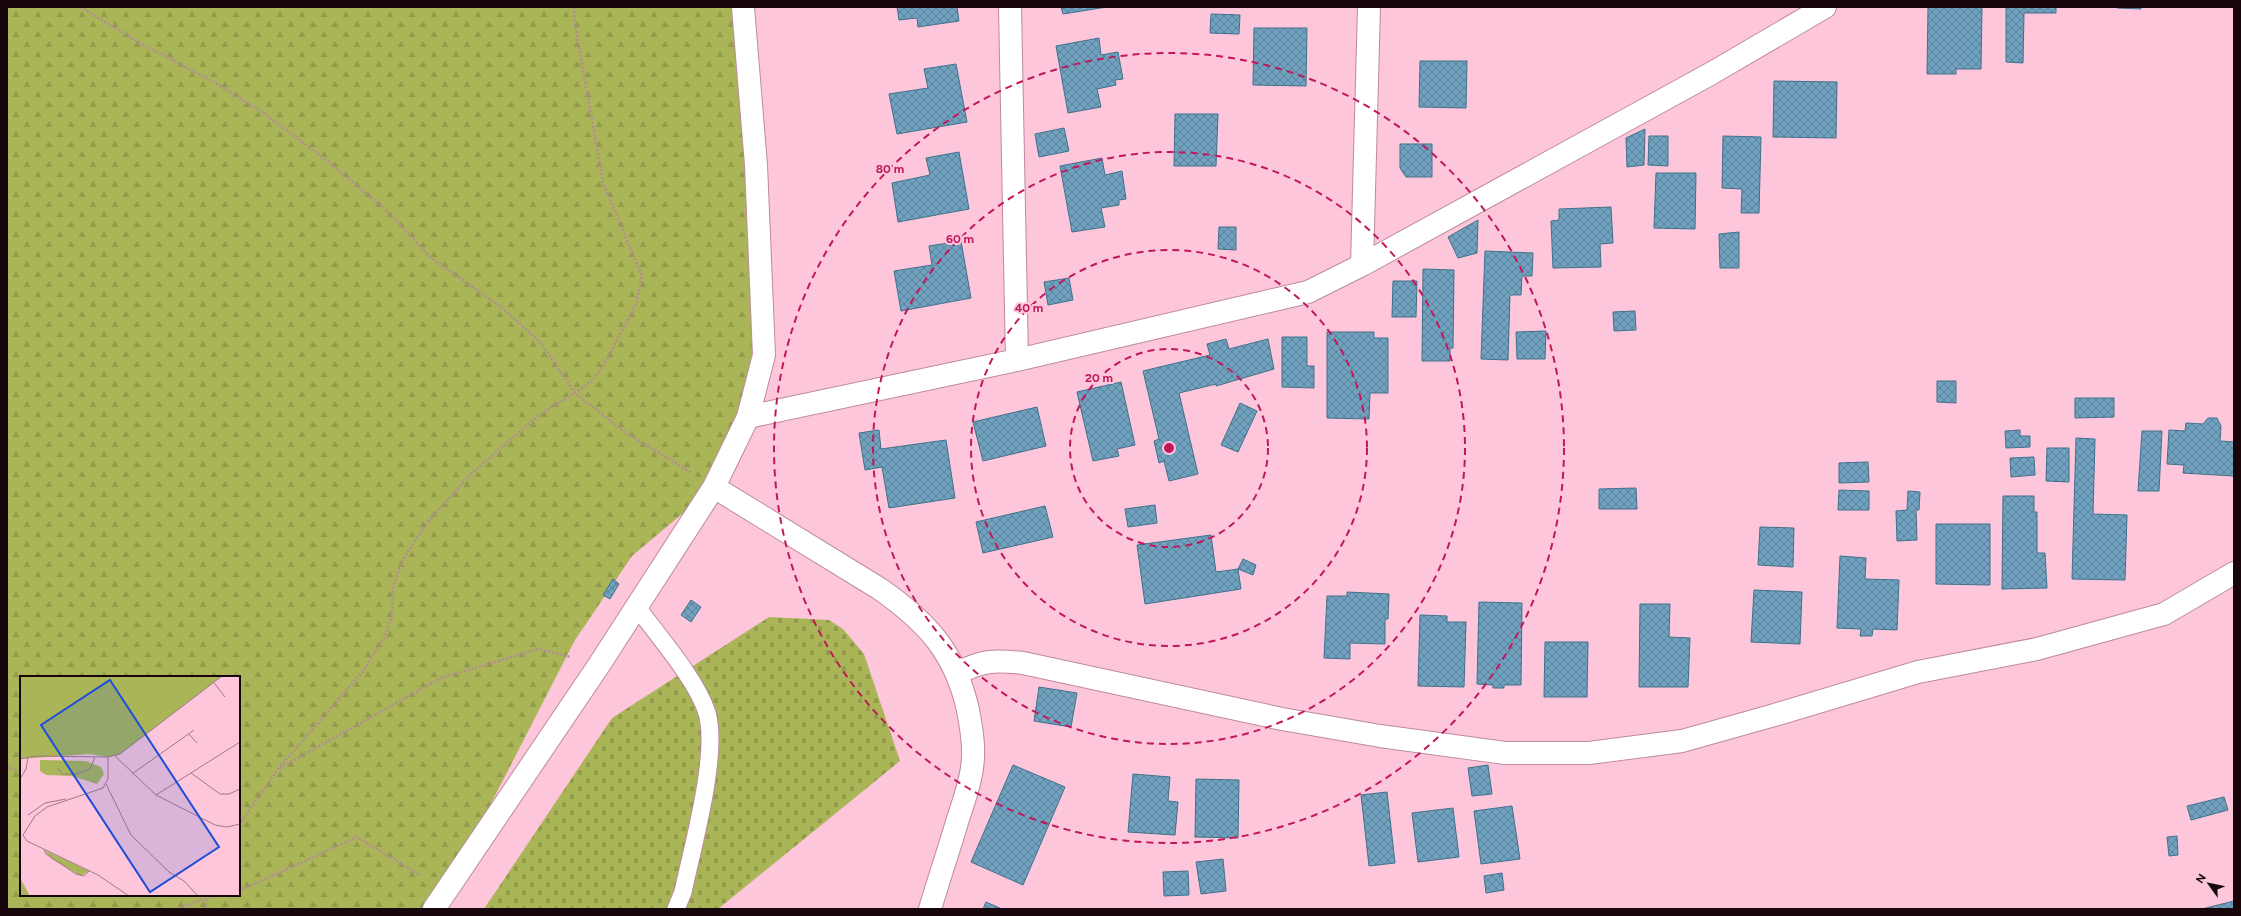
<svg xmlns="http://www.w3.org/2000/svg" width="2241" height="916" font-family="Figtree,sans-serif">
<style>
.forest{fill:url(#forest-firs);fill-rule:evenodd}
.cemetery{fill:url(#cemetery-stones)}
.building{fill:url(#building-cross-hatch);stroke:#40708b}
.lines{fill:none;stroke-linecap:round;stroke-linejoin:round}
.lane-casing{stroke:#be8a9d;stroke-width:19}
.street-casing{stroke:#be8a9d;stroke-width:24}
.secondary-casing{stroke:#be8a9d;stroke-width:24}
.path{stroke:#b58a9a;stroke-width:2.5;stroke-dasharray:2 2;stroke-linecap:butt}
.lane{stroke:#fff;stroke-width:17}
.street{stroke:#fff;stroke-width:22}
.secondary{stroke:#fff;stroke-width:22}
.ring{fill:none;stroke:#c2185b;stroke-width:2;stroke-dasharray:7 5}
.inset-road{fill:none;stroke:#a17988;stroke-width:1}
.view{fill:#1d4ed8;fill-opacity:0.15;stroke:#1d4ed8;stroke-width:2}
.inset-edge{fill:none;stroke:#17060c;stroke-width:2}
.centre{fill:#c2185b;stroke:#fdc6da;stroke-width:2}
.ring-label{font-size:12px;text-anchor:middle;font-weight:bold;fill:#c2185b;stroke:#fdc6da;stroke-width:4;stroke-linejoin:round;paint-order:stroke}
</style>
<defs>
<pattern id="forest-firs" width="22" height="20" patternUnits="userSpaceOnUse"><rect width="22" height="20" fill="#aab558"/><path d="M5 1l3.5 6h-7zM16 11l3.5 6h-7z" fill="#929a4b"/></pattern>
<pattern id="cemetery-stones" width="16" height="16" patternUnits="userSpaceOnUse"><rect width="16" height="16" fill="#aab558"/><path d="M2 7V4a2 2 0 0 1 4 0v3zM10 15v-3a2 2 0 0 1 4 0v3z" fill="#929a4b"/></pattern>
<pattern id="building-cross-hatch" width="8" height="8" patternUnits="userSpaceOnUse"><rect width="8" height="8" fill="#70a2bf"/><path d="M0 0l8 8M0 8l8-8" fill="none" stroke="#5b829a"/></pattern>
</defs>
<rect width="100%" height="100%" fill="#fdc6da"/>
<path class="forest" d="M7,7H740L764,355L714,487L632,556L575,640L446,891L434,909H7ZM21,677H239V895H21Z"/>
<path class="cemetery" d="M769,617L829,620L843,629L864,654L900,761L718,909H484L612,718Z"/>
<path class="building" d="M897,7H957L959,21L918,27L917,18L899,20Z
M1061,7H1107L1063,14Z
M1928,7H1982L1981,69H1956V74H1927Z
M2006,7H2056V13H2024L2023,63L2006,62Z
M2117,7H2141V9L2117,8Z
M1211,14L1240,15L1239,34L1210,33Z
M1254,28H1307L1306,86L1253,85Z
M1099,38L1101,55L1118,52L1123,79L1115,80L1116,85L1097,89L1101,107L1068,113L1056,46Z
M1420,61H1467L1466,108L1419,107Z
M956,64L967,122L897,134L889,94L928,88L924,69Z
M1774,81L1837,82L1836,138L1773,137Z
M1175,114H1218L1216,166H1174Z
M1064,128L1069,151L1039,157L1035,134Z
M1645,129L1644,165L1627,167L1626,138Z
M1649,136H1668V166L1648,165Z
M1723,136L1761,137L1759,213H1741L1742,189L1722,188Z
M1400,144H1432V177H1406L1400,168Z
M959,152L969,209L898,222L892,183L930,175L926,158Z
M1102,158L1105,175L1122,171L1126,199L1119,200V205L1101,208L1105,227L1072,232L1060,166Z
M1656,173H1696L1695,229L1654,228Z
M1611,207L1613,243L1600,244L1601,267L1553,268L1551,221L1559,220V209Z
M1478,220L1477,253L1458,258L1448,237Z
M1219,227H1236V250L1218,249Z
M1739,232V268H1720L1719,234Z
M961,241L971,298L901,311L894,271L932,265L929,246Z
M1485,251L1533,253L1532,276H1522L1521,295H1510L1508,360L1481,359Z
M1423,269L1454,270L1453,348H1450V361H1422Z
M1069,278L1073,300L1048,305L1044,282Z
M1393,281H1417L1416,317H1392Z
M1635,311L1636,330L1614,331L1613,312Z
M1546,331L1545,359H1517L1516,332Z
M1327,332H1374V338H1388V393H1370L1369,419L1327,418Z
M1282,337H1307V366H1314V388L1282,387Z
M1226,339L1229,349L1268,339L1274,369L1216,386V384L1179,393L1198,474L1169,481L1164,461L1159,463L1154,441L1159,439L1143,371L1210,355L1207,344Z
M1937,381H1956V403L1937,402Z
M1121,382L1135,445L1117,449L1119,456L1093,461L1077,392Z
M2075,398H2114V417L2075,418Z
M1240,403L1257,411L1238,452L1221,445Z
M1037,407L1046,446L983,461L973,422Z
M2208,418H2217L2221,426L2220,441L2234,442V476L2183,473L2184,465L2167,464L2169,430L2185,431L2186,423L2203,424Z
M879,430L881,449L946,440L955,498L889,508L882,467L865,470L859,433Z
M2020,430V436H2030V447L2006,448L2005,431Z
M2142,431H2162L2159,491H2138Z
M2076,438L2095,439L2093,514L2127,515L2125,580L2072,579Z
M2047,448H2069V482L2046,481Z
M2034,457L2035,475L2011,477L2010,458Z
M1868,462L1869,482L1839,483V463Z
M1636,488L1637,509H1599V489Z
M1839,490L1869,491V510H1838Z
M1908,491L1920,492L1919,510H1916L1917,540L1897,541L1896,511L1907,510Z
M2003,496H2034V512H2037V553H2045L2047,588L2002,589Z
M1155,505L1157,523L1128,527L1125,509Z
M1045,506L1053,537L983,553L976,522Z
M1936,524H1990V585L1936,584Z
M1760,527L1794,528L1793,567L1758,565Z
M1211,535L1216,572L1238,569L1241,589L1145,604L1137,545Z
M1840,556L1866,558L1865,579L1899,580L1897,630L1873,629L1872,636H1860L1861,629L1837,628Z
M1243,559L1256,565L1253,575L1238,569Z
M613,579L619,584L610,599L603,595Z
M1754,590L1802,592L1800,644L1751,642Z
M1347,592L1389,594L1388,619H1385V644L1350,643V659L1324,658L1327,596H1347Z
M691,600L701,607L691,622L681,615Z
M1479,602L1522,603L1521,685H1504V688H1493V685L1477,684Z
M1640,604H1670L1669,637L1690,638L1688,687H1639Z
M1420,615L1447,616V622H1466L1464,687L1418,686Z
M1545,642H1588L1587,697H1544Z
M1039,687L1077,693L1071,727L1034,721Z
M1013,765L1065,787L1023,885L971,862Z
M1488,765L1492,794L1472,796L1468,768Z
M1133,774L1170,777L1168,801L1178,802L1175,835L1128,832Z
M1196,779L1239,780L1238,838L1195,837Z
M1387,792L1395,863L1369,866L1361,795Z
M2224,797L2228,810L2191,820L2187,806Z
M1512,806L1520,859L1481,864L1474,811Z
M1453,808L1459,857L1418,862L1412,813Z
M2177,836L2178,855L2169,856L2167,837Z
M1223,859L1226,891L1201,894L1196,862Z
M1188,871L1189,895L1164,896L1163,872Z
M1502,873L1504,890L1486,893L1484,876Z
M2234,901V909H2202Z
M986,902L1002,909H983Z"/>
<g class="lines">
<defs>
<path id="lane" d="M637,607C658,636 697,680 707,713C719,754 692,849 683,892L676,909"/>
<path id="street" d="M1010,7L1017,360
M1362,265L1369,7
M748,417L1017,360L1308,292L1362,265L1712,73L1825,7
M958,673C983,660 995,660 1023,663L1282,719L1380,736L1505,753H1589L1682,741L1771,716L1918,672L2037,649L2164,614L2234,573"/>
<path id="secondary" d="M714,487L880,589C927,622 955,652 968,710C971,726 974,742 973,758C972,779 964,800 958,819C949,849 939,879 930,909
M434,909L599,665L714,487L748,417L764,355L756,165L743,7"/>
</defs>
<use href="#lane" class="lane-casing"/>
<use href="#street" class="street-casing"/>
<use href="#secondary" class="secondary-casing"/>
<path class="path" d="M80,7L142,44L214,82L262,112L325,159L385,209L431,258L500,306L541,343L575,393L626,433L690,472
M7,767L21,772
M280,768L441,678L538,649L570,657
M239,825L278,769L363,671L384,638L392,617L393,587L402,561L426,524L470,475L539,415L575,393L593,380L605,363L636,304L642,276L603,183L575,24L574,7
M239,891L357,837L421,876
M178,909L208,897L217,895
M205,909L208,896"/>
<use href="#lane" class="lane"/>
<use href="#street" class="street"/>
<use href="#secondary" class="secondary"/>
</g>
<g class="ring">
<circle cx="1169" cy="448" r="99"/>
<circle cx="1169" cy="448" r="198"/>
<circle cx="1169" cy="448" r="296"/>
<circle cx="1169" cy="448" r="395"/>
</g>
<g transform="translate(20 676)">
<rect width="220" height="220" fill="#fdc6da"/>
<path d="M24,174L69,195L61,200L32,183Z" fill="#aab558"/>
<path d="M0,0H202L100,78L88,81L70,78L0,83ZM0,202L10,220H0Z" fill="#aab558"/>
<path d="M20,84L66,85L81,91L84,98L77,108L52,100L26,99L20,95Z" fill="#aab558"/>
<path class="inset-road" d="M194,7L205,21M169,58L177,67M95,80L136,119L195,149L207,151L220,148M88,81V103L83,112L27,131L15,140L3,159L7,165L78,199L109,220M0,83L16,80L88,81L100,78L202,0M38,92L42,98H56L70,93L75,81M171,97L200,118H209L220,113M112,98L174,54M0,103L6,93L8,81M86,108L111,159L149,196L164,205L178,220M136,119L220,66M8,139L25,127L46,123M24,174L26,178L56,198L64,200L69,195"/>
<path class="view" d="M90,4L199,171L130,216L21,49Z"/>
<rect width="220" height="220" class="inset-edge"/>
</g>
<circle cx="1169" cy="448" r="6" class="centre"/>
<g class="ring-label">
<text x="890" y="173">80 m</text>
<text x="960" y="243">60 m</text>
<text x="1029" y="312">40 m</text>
<text x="1099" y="382">20 m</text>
</g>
<rect width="2241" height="916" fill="none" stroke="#17060c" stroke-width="16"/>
<g transform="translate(2209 884) rotate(303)" stroke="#fdc6da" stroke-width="3" paint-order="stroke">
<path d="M0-3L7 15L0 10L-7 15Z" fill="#17060c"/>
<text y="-6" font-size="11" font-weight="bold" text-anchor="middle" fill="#17060c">N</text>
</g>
</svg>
